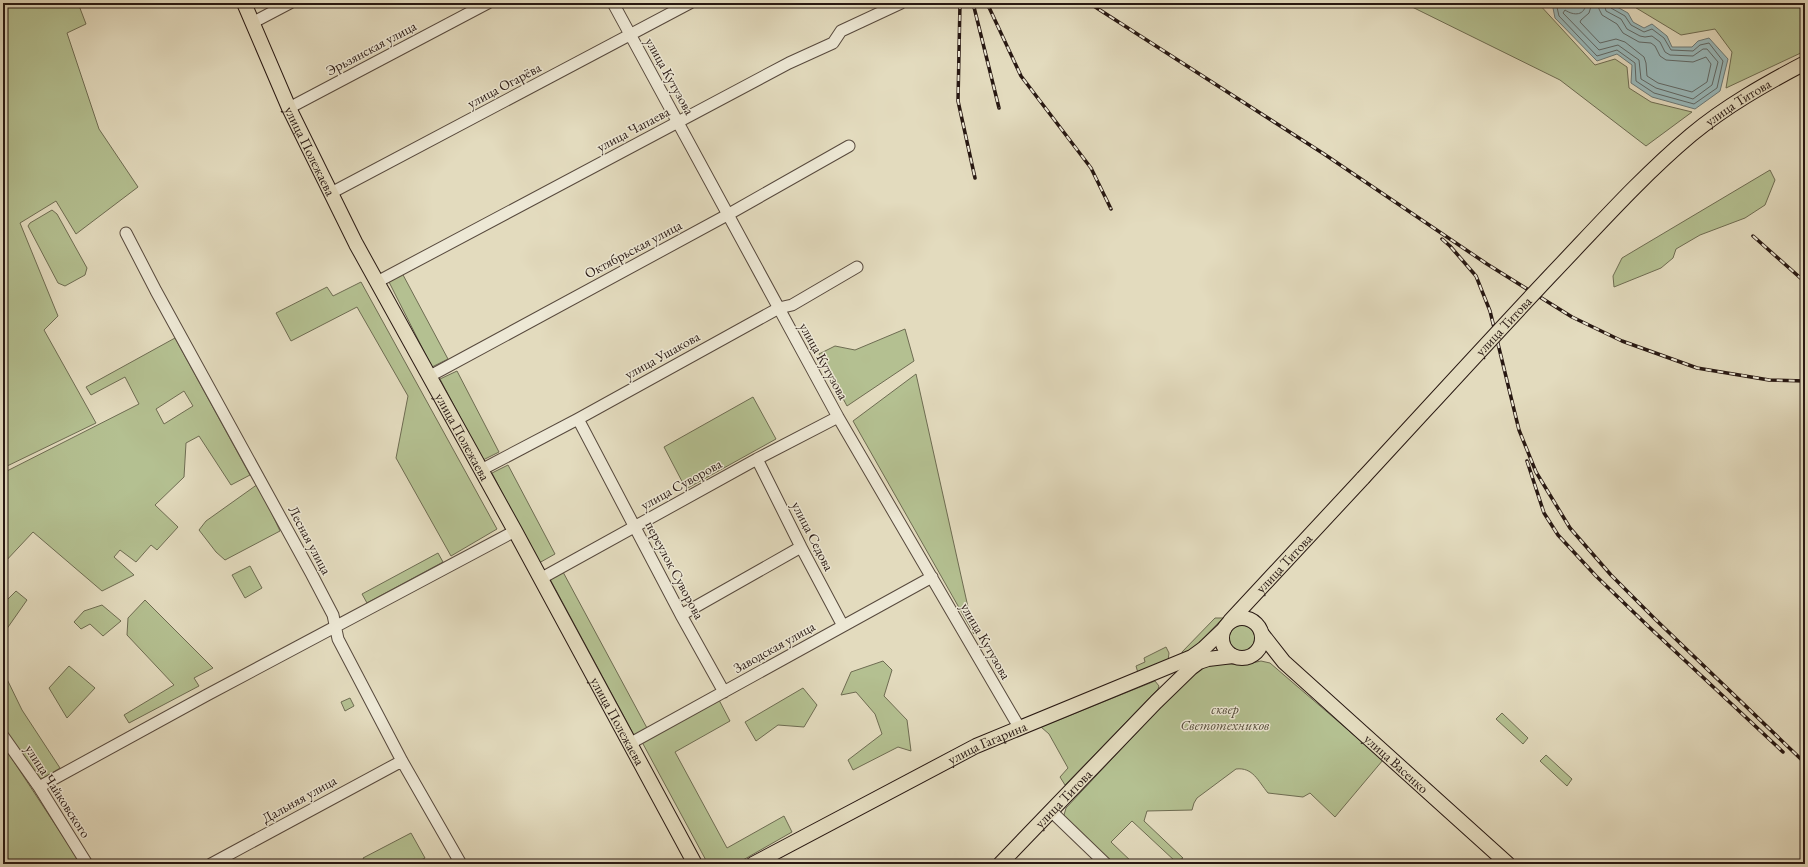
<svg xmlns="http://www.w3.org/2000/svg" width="1808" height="867" font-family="'EB Garamond',serif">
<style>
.green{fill:#b4c091;stroke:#6e6c52;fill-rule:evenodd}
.water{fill:#99b9bb;stroke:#6c7977}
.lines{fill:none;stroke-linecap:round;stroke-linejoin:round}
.shore{stroke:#606866;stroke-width:1}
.minor-casing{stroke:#57493d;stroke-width:13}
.major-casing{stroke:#281812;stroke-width:16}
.minor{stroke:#ede8d5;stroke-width:11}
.major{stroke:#e3dbbe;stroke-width:14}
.rail-casing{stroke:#281812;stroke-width:3.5}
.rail{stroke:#ede8d5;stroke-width:2;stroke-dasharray:6;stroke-linecap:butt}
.major-bridge-casing{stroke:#281812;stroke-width:16;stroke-linecap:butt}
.major-bridge{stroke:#e3dbbe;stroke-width:14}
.labels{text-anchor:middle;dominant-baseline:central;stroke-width:3;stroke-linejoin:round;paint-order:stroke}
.street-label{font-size:14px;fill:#281812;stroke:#ede8d5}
.park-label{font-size:14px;font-style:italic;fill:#524a38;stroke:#ede8d5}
</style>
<rect width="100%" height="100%" fill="#e3dbbe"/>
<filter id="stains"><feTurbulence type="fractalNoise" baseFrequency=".005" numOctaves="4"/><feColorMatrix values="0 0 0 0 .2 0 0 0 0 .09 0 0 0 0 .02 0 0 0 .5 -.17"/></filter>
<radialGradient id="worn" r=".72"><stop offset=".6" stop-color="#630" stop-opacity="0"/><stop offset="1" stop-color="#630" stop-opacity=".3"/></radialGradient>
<path class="green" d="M3,3H78L86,24L67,33L99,129L138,187L76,234L56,201L20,223L58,316L44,330L96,423L3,468Z
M1404,3H1538L1595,65L1615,59L1627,67L1629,88L1651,102L1692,112L1646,146L1560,80Z
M1628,3H1805V51L1726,88L1732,52L1715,29L1681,35Z
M1770,170L1775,180L1765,205L1745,218L1700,235L1676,249L1673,258L1661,268L1614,287L1613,276L1622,258Z
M52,210L57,214L87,268L85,275L65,286L58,283L28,226L30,223Z
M402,273L448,359L432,367L389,282Z
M361,282L497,529L451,556L396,458L408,396L357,307L291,341L276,313L327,287L333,296Z
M905,329L914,361L847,406L819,354L835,346L855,350Z
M175,338L250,475L231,485L199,436L186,443L184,477L155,505L178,527L157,550L151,545L136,562L120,550L114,557L134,575L102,591L33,532L3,564V516L5,514L3,513V473L139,404L125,377L91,395L86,387ZM184,391L193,406L164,424L156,409Z
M457,371L499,452L483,460L440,379Z
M916,374L974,634L853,421Z
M753,397L776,439L686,489L664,447Z
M508,465L555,554L539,563L492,473Z
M258,484L280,531L225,560L216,552L199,530L206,521Z
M438,553L443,562L367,603L362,594Z
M250,566L262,588L245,598L232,575Z
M563,572L647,728L634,735L550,579Z
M16,591L27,600L6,630L3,649V604Z
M145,600L213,668L194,678L199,686L129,723L124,715L174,685L127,635L128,618Z
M102,605L121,621L103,636L90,624L81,629L74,622L84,611Z
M1215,618H1223L1193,649L1182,656V652Z
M1229 638a13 13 0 1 1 26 0a13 13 0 1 1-26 0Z
M1166,647L1169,653L1168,661L1138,673L1136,666L1145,662L1144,658Z
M883,661L892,670L884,696L907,720L911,751L898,747L853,770L848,760L882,734L875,714L856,692L841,695L851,672Z
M1261,661L1270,663L1383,760L1335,817L1310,793L1303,797L1268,793C1258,781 1253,767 1236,769L1197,798L1194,803L1192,810L1147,811L1144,821L1183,858L1176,862L1132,821L1111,842L1134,864H1113L1067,822L1064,815L1066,808L1186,680L1206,666L1220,663L1243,665Z
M69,666L95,688L67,718L49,688Z
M3,671L22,710L60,768L39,781L3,727Z
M1155,681L1159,686L1158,689L1065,785L1060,777L1068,768L1049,734L1041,727Z
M803,688L817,705L804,727L778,725L756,741L745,722Z
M350,698L354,706L345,711L341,702Z
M719,700L730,721L675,752L727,848L784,816L792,832L736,864H708L642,742Z
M1502,713L1528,738L1523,744L1496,719Z
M3,745L81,864H3Z
M1546,755L1572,779L1567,786L1540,761Z
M411,833L425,858L414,864H366L363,858Z"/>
<path class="water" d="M1552,3H1570L1575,6L1580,3H1610L1628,13L1633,22L1644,28L1652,24L1667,36L1672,47H1692L1698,41L1709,38L1728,59L1720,91L1695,109L1652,97L1631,83L1632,65L1617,54L1597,61L1555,18Z"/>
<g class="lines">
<path class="shore" d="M1556,3L1559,16L1597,56L1617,50L1635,63L1636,81L1654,93L1694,104L1717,88L1723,61L1709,43L1700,45L1693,51L1671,50L1664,38L1652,29L1644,32L1631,25L1625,16L1611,8L1609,3
M1586,3C1585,16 1574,16 1565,10L1563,13L1599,50L1618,45L1639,60L1641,79L1656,88L1693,99L1712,85L1718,62L1707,49H1703L1693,56L1670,55L1665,52L1660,42L1652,36L1645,37L1640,36L1627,29L1621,19L1606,11L1604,3
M1592,3L1589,13L1581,20L1580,22L1600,43L1616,39L1625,42L1644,57L1646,63L1647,76L1658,83L1692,92L1707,82L1711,64L1706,57L1693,62L1666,60L1660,56L1655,46L1651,43L1639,42L1623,33L1617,24L1602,15L1599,9L1598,3"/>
<defs>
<path id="minor" d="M613,3L838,417L1019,727
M252,23L290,3
M289,108L488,3
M331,193L690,3
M126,233L156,291L311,573L333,615L338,639L402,761L461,864
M377,282L789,63L833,43L841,31L901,3
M430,376L729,214L849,146
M578,419L681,615L724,692
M757,459L801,547L843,626
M481,470L578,419L779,308L792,305L857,267
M540,579L757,459L838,417
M681,615L801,547
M3,736L39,787L87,864
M631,743L932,577
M39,787L207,695L515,531
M1051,811L1106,864
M211,864L402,761"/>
<g id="major">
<path id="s1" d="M244,3L289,108L356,244L515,531L695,864"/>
<circle cx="1242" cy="638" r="20"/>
<path id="s2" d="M1230,621L1363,478"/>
<path id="s3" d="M1262,634L1284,662L1508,864"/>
<path id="s4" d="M753,864L976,746L1192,657L1203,649L1224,629"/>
<path id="s5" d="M1000,864L1156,702L1191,668L1199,662L1208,659L1233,656"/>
</g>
</defs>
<use href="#minor" class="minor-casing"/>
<use href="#major" class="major-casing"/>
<use href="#minor" class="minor"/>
<use href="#major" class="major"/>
<defs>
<path id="rail" d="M960,3L958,101L975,178
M973,3L999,108
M987,3L1021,76L1091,168L1111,209
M1089,3L1324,154L1487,264L1572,317L1622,341L1697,368L1769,380L1805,381
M1753,236L1805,282
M1442,239L1450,246L1476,276L1490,311L1519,430L1536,472L1570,528L1611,575L1656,620L1805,763
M1527,461L1544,513L1558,535L1596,576L1649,627L1783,752"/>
</defs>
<use href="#rail" class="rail-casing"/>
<use href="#rail" class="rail"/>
<defs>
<g id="major-bridge">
<path id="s6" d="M1363,478C1425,411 1487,343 1550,276C1596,228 1640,178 1691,135C1726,106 1765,84 1805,63"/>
</g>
</defs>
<use href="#major-bridge" class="major-bridge-casing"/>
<use href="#major-bridge" class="major-bridge"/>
</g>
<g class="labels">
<g class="street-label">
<text transform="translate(371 48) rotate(-28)">Эрьзянская улица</text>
<text transform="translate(670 76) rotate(61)">улица Кутузова</text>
<text transform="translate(504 85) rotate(-28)">улица Огарёва</text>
<text stroke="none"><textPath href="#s6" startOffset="532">улица Титова</textPath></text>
<text transform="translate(633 129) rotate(-28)">улица Чапаева</text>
<text stroke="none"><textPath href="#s1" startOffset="162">улица Полежаева</textPath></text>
<text transform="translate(633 249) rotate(-28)">Октябрьская улица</text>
<text stroke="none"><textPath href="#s6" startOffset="207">улица Титова</textPath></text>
<text transform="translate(662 355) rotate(-29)">улица Ушакова</text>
<text transform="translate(824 361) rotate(61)">улица Кутузова</text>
<text stroke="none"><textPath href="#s1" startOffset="486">улица Полежаева</textPath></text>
<text transform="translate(681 484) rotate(-29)">улица Суворова</text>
<text transform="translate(813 536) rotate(63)">улица Седова</text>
<text transform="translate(310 540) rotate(62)">Лесная улица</text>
<text stroke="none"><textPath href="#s2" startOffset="79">улица Титова</textPath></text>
<text transform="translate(675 570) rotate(62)">переулок Суворова</text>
<text transform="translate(986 641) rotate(60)">улица Кутузова</text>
<text transform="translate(774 647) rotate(-29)">Заводская улица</text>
<text stroke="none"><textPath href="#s1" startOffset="810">улица Полежаева</textPath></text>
<text stroke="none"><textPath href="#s4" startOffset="264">улица Гагарина</textPath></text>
<text stroke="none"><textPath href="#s3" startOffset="187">улица Васенко</textPath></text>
<text transform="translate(58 791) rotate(57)">улица Чайковского</text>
<text transform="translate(299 799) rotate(-29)">Дальняя улица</text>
<text stroke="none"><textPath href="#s5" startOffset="91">улица Титова</textPath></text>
</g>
<g class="park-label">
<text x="1225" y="709">сквер<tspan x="1225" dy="16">Светотехников</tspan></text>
</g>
</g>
<rect width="1808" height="867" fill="none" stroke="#e3dbbe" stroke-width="16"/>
<rect x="4" y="4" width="1800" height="859" fill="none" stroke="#281812" stroke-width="2"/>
<rect x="8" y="8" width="1792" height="851" fill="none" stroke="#281812"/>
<rect width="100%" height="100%" filter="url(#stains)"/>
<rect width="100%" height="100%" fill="url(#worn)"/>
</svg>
